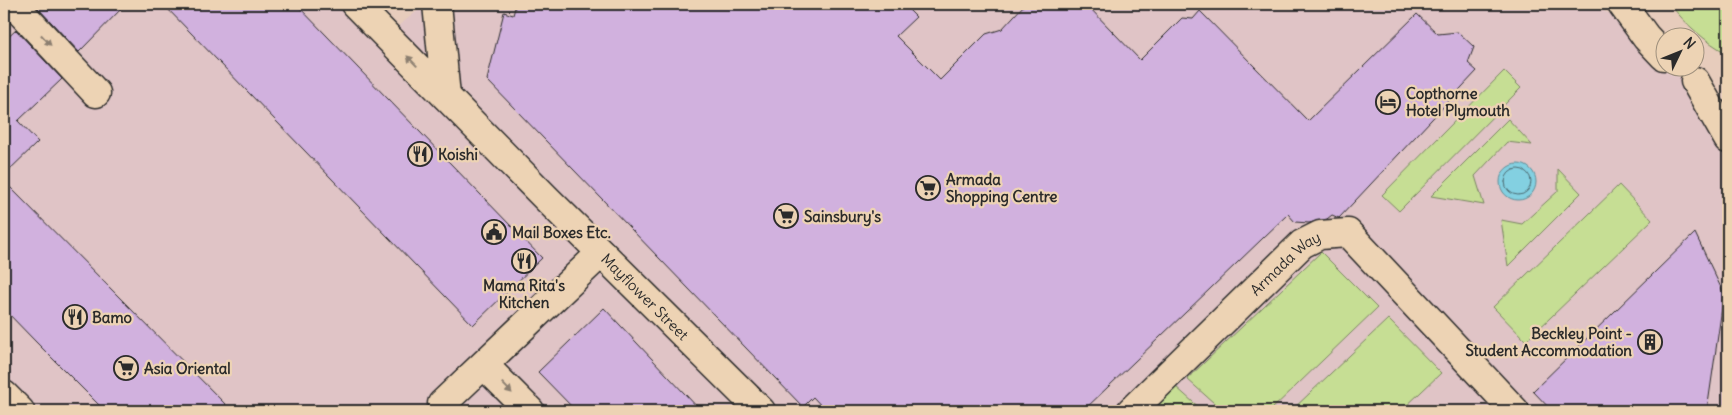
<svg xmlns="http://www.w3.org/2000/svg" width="1732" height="415" font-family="Delius,sans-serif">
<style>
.built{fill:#e0c4c6}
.green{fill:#c6de94;stroke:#788460}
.water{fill:#83d0e1;stroke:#608e98}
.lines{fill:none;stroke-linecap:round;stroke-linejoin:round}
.shore{stroke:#4e6d74;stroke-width:1}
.building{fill:#d1b1de;stroke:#2b2b2b}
.minor-casing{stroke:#2b2b2b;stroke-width:31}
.major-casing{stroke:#2b2b2b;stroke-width:31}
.minor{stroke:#edd3b4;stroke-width:28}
.major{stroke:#edd3b4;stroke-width:28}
.oneway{fill:#8c7f70}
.labels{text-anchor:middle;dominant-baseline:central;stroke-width:4.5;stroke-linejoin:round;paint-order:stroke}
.poi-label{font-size:15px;font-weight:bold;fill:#2b2b2b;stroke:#edd3b4;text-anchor:start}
.street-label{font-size:15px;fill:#2b2b2b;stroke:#edd3b4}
</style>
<rect width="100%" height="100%" fill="#e7ccbc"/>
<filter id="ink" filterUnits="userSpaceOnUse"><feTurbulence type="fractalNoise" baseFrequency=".02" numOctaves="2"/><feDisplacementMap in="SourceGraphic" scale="10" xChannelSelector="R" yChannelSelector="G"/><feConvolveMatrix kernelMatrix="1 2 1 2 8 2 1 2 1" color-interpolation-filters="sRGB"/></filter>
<g filter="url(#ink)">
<path class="built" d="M4,4H350L396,28L426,4H1587L1618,17L1692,89L1728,152V411H4Z"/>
<path class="green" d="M1670,4H1728V54C1706,42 1685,24 1670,4Z
M1504,71L1521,88L1399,211L1382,195Z
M1508,119L1532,145L1507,142L1475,176L1484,205L1431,196Z
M1558,169L1581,193L1508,266L1501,220L1522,224L1558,191Z
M1619,185L1652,220L1526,341L1493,307Z
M1321,252L1377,308L1270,411H1223L1187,379Z
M1388,319L1441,373L1401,411H1291Z
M1175,386L1203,411H1149Z"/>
<path class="water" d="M1500 182a18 18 0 1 1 36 0a18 18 0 1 1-36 0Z"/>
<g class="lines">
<path class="shore" d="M1505 182a13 13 0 1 1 26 0a13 13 0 1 1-26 0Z"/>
</g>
<path class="building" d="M43,4H126L79,52L38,8Z
M163,4H296L542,258L473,325Z
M516,4H903L916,17L896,36L940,80L986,34L1002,29L1025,4H1086L1140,60L1182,18L1193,19L1200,11L1308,121L1417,14L1438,34L1458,32L1474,47L1468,63L1477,71L1339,218L1332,215L1327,219L1309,223L1295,222L1288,214L1083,411H826L813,397L803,407L487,80L504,12L513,15Z
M16,30L62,79L18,121L38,142L4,175V41Z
M4,181L232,411H105L36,342L4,309Z
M1695,233L1724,294L1707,411H1552L1533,391Z
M604,308L701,411H576L538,372Z"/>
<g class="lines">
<defs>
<g id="minor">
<path d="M13,4L96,93"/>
<path id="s1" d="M355,4L546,198L761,411"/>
<path d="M437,4L446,96"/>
<path d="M484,365L530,411"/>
<path d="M4,395L20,411"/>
<path d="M442,404L601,253"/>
<path id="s2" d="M1131,411L1302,244L1320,235L1348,233L1515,411"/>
</g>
<path id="major" d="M1622,4L1646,37L1664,56
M1695,81L1728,139"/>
</defs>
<use href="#minor" class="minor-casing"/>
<use href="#major" class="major-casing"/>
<use href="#minor" class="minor"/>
<use href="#major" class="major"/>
</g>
<defs><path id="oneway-solid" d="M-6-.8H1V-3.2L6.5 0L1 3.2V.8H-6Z" transform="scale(1.25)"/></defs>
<g class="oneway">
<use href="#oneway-solid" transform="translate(46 40) rotate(47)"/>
<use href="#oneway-solid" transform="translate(412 61) rotate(-134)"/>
<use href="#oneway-solid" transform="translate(507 388) rotate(46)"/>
</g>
</g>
<defs>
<symbol id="hotel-ring" viewBox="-11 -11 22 22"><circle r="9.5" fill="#edd3b4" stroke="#2b2b2b" stroke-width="1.5"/><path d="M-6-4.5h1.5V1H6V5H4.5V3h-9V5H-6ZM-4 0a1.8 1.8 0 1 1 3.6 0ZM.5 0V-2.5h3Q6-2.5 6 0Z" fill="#2b2b2b"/></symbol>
<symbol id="restaurant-ring" viewBox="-11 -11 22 22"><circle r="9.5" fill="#edd3b4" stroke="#2b2b2b" stroke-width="1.5"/><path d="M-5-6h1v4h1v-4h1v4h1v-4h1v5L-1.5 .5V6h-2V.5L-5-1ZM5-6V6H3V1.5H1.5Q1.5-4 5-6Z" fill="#2b2b2b"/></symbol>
<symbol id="supermarket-ring" viewBox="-11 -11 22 22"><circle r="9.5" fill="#edd3b4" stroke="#2b2b2b" stroke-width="1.5"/><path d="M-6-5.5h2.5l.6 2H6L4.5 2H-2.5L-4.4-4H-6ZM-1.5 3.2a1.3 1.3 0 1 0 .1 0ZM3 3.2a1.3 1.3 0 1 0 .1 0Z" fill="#2b2b2b"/></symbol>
<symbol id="civic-ring" viewBox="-11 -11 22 22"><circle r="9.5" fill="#edd3b4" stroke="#2b2b2b" stroke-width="1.5"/><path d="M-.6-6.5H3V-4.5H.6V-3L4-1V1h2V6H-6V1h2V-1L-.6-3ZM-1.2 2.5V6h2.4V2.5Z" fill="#2b2b2b"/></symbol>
<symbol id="building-ring" viewBox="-11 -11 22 22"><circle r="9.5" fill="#edd3b4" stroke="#2b2b2b" stroke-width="1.5"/><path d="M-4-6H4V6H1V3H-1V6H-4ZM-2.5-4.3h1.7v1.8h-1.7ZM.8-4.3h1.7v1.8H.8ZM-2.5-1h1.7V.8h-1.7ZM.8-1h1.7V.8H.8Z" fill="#2b2b2b"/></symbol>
</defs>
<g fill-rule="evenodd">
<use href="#hotel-ring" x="1374" y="88" width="28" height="28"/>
<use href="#restaurant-ring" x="406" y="140" width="28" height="28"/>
<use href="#supermarket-ring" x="914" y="174" width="28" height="28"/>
<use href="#supermarket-ring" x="772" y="202" width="28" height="28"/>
<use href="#civic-ring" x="480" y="218" width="28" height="28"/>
<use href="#restaurant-ring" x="510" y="247" width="28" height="28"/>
<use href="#restaurant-ring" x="61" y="303" width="28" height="28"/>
<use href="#building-ring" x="1636" y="328" width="28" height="28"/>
<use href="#supermarket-ring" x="112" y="354" width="28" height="28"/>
</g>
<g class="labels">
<g class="poi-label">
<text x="1406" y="93">Copthorne<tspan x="1406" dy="17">Hotel Plymouth</tspan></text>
<text x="438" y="154">Koishi</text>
<text x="946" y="179">Armada<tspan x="946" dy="17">Shopping Centre</tspan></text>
<text x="804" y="216">Sainsbury's</text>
<text x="512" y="232">Mail Boxes Etc.</text>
<text x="524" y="285" text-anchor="middle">Mama Rita's<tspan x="524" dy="17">Kitchen</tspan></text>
<text x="92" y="317">Bamo</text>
<text x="1632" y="333" text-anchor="end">Beckley Point -<tspan x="1632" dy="17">Student Accommodation</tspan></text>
<text x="144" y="368">Asia Oriental</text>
</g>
<g class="street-label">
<text stroke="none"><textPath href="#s2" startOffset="214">Armada Way</textPath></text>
<text stroke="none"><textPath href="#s1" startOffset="412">Mayflower Street</textPath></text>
</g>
</g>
<rect width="1732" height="415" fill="none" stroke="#edd3b4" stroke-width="20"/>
<rect x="10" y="10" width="1712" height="395" fill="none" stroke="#2b2b2b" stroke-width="2" filter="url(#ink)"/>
<g transform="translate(1680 52) rotate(47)"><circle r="24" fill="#edd3b4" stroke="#9f907d"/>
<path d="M0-4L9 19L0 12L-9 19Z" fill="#2b2b2b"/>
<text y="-8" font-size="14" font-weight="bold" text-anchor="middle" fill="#2b2b2b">N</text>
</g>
</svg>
